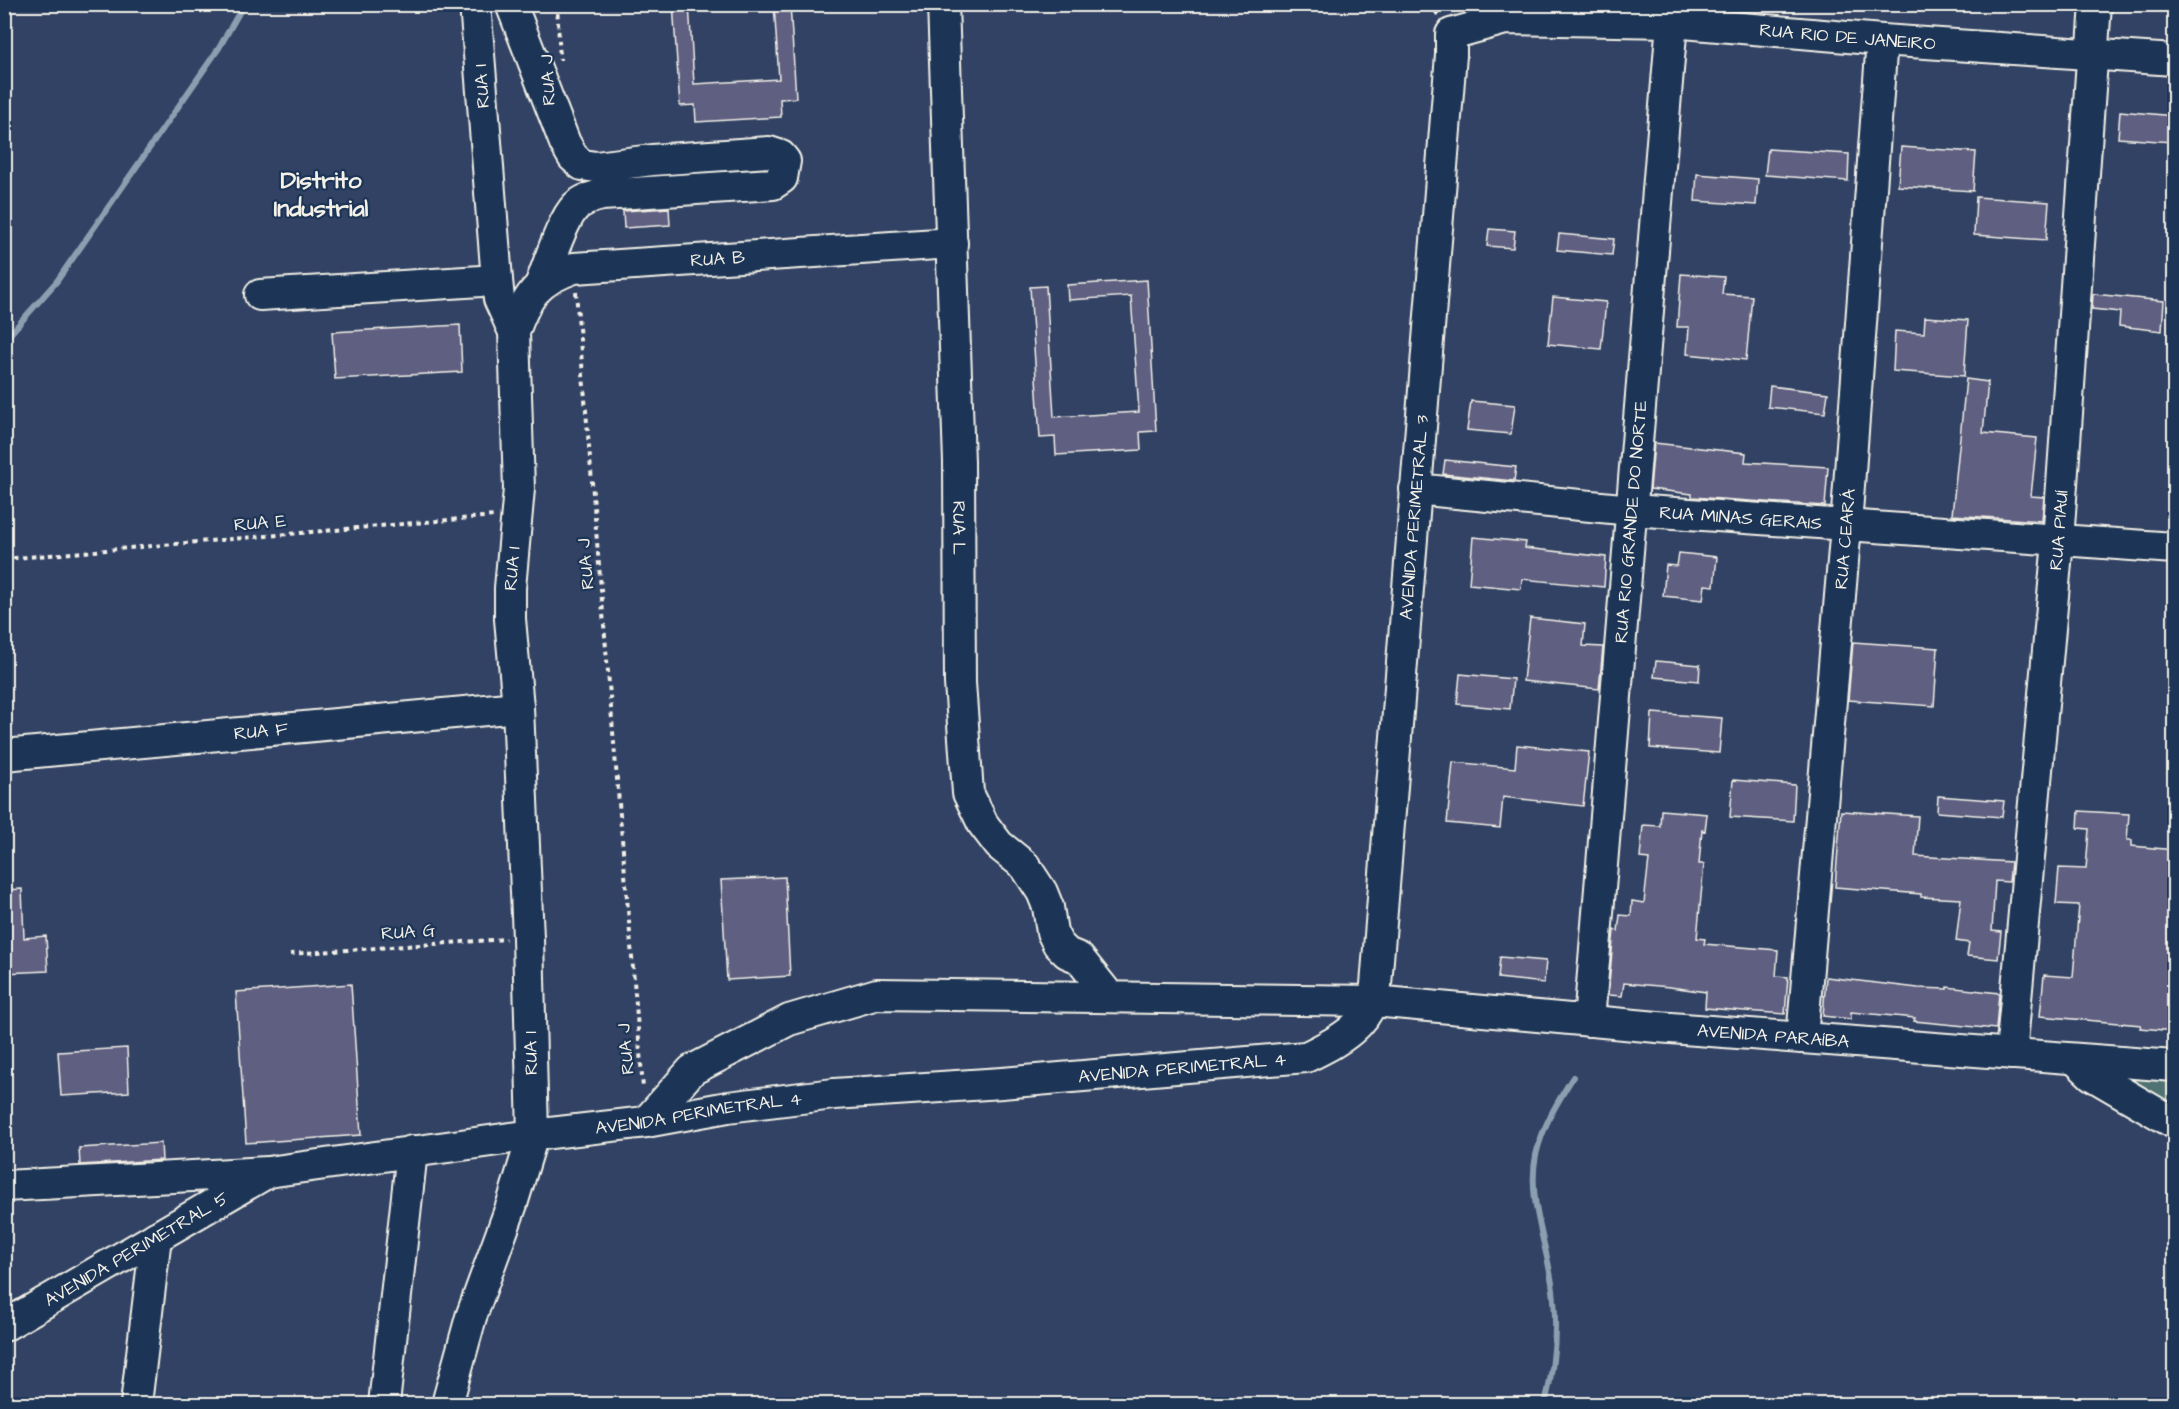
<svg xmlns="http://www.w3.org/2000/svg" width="2179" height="1409" font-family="'Architects Daughter',sans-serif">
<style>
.green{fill:#517272;stroke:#a2b2ad;stroke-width:1.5}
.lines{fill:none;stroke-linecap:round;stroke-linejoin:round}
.stream{stroke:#8aa0b0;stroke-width:6}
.building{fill:#5f5f82;stroke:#f4f1e8;stroke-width:1.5}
.minor-casing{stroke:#f4f1e8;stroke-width:34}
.path{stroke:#f4f1e8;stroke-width:4;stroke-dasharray:4.5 4.5;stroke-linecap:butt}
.minor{stroke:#1d3557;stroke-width:30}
.labels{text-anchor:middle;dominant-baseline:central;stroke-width:4.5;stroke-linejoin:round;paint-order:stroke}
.street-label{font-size:18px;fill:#f4f1e8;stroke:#1d3557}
.district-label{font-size:24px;font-weight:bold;fill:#f4f1e8;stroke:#1d3557}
</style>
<rect width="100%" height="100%" fill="#314264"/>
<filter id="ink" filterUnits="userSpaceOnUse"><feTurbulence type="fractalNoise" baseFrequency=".0167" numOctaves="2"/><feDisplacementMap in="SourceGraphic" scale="12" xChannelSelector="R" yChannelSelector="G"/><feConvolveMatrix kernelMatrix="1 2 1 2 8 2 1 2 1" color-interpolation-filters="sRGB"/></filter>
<g filter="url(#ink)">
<path class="green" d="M2104,1073L2174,1079V1114Z"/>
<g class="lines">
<path class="stream" d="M4,341L57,281L219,48L244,4
M1545,1404C1553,1372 1557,1334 1554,1300C1551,1252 1526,1203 1536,1155C1543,1125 1557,1103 1573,1077"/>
</g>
<path class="building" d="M673,4H689L694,84L779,79L774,4H790L796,98L780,99L781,117L696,122L695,105L680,106Z
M2120,111L2174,116L2172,142L2118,138Z
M1901,147L1976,152L1973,191L1898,186Z
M1768,149L1849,154L1848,181L1765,175Z
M1697,174L1758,179L1756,205L1695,201Z
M1976,197L2049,202L2046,240L1974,235Z
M669,208L670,225L624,228L623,211Z
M1489,229L1515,231L1513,248L1487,246Z
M1559,234L1614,239L1612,255L1557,250Z
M1681,274L1724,277L1722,294L1752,296L1746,360L1687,354L1689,327H1677Z
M1147,280L1156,431L1140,432L1141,450L1056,455L1055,437L1040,438L1030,287L1046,286L1054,417L1139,412L1131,296L1068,300L1067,285Z
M2093,294L2164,301L2162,331L2119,326L2120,312L2092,309Z
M1553,297L1606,302L1601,349L1548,344Z
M1925,317L1968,320L1964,376L1893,371L1895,331L1924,333Z
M460,325L462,372L335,379L332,332Z
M1966,379L1988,382L1983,433L2037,438L2031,496L2044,497L2042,521L1952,515Z
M1770,386L1828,393L1825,413L1768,407Z
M1471,401L1515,405L1511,434L1467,430Z
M1654,443L1746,453L1745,462L1828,467L1825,506L1692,497V494L1650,489Z
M1445,460L1516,467L1514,481L1443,474Z
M1473,537L1526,542L1525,548L1606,557L1604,587L1522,579L1521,589L1469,584Z
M1679,553L1717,557L1714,586L1705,585L1703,600L1663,596L1666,565L1677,566Z
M1530,618L1585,624L1583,646L1603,647L1599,689L1523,681Z
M1853,642L1938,648L1934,706L1848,700Z
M1656,661L1700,665L1699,681L1654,677Z
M1460,674L1513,679L1510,709L1457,704Z
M1652,713L1722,718L1719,753L1650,748Z
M1517,745L1589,752L1583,806L1503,797L1500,828L1447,823L1453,762L1515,768Z
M1733,780L1795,785L1793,821L1730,817Z
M1938,796L2004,801L2002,817L1937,812Z
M1661,810L1707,814L1705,831L1702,830L1699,864H1704L1697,938L1705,939L1704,944L1778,950L1776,976L1788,977L1785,1014L1705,1008L1706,992L1670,987L1624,983L1622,996L1608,995L1614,930L1618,931L1620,915L1631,916L1632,901L1644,903L1649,859L1640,858L1643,825L1660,826Z
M1841,811L1918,816L1915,856L2011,862L2009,882L1995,881L1992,931L2001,932L1998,959L1967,956L1969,943L1956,941L1961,899L1921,897V894L1835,887Z
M2079,811L2129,814L2127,840H2132V846L2175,850V1031L2140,1028L2141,1025L2040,1016L2044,975L2073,977L2079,905L2056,904L2059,868L2086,869L2089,829L2078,828Z
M785,877L790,976L727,980L721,880Z
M22,889L24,938L46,936L48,971L4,973V890Z
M1500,957L1546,961L1544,983L1498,978Z
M1826,977L1918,988L1947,989V987L1999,993L1996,1029L1914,1021L1915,1018L1851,1012V1019L1823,1016Z
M351,984L361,1135L246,1143L236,992Z
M127,1048L129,1092L61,1096L58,1052Z
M161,1143L162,1160L80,1165L79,1148Z"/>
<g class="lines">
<defs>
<g id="minor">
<path d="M511,4L565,143L573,157L582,165L596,167L652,160L769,152L781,156L785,161L782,178L773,184L602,195C593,197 584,199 576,206C562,220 549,263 541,283"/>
<path id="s1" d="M943,4L959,462L960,683L968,793L983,824L999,845L1025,866L1042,892L1048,907L1052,932L1058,944L1067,953L1079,958L1110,997"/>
<path d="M260,295L497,280"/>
<path id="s2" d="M514,332C527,296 536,281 574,268L952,243"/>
<path id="s3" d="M1415,489L1632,510L2174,548"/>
<path id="s4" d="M4,755L518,707"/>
<path id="s5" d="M1589,1021L1672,22"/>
<path id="s6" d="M1802,1038L1846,526L1882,40"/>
<path id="s7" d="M2011,1054L2058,541L2096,4"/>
<path d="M2076,1060L2092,1075L2174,1123"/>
<path id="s8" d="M646,1122L692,1070L789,1020L877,994L1374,1001L1657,1027L2174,1066"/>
<path id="s9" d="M4,1186L268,1172L533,1135L646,1122L728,1107L834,1094L1002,1083L1306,1057C1339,1041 1371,1025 1376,985L1451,55V34L1505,19L1672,22L1882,40L2174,60"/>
<path id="s10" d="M4,1326L263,1175"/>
<path d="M136,1404L156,1237"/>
<path d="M384,1404L412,1151"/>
<path id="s11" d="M447,1404L471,1317L512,1204L533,1135L528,938L518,707L510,619V588L519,489L514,332L499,299L497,280L475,4"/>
</g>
</defs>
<use href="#minor" class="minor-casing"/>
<path class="path" d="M557,4L560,60
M1430,4L1439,16
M576,292L643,1088
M4,559L494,516
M290,954L506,939"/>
<use href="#minor" class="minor"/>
</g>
</g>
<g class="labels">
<g class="street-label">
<text stroke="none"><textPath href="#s9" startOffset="2768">RUA RIO DE JANEIRO</textPath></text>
<text transform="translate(548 80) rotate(-93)">RUA J</text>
<text transform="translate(482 86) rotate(-94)">RUA I</text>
<text stroke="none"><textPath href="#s2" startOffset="236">RUA B</textPath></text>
<text stroke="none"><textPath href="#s9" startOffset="1884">AVENIDA PERIMETRAL 3</textPath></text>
<text stroke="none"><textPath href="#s3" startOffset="327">RUA MINAS GERAIS</textPath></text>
<text stroke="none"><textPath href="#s5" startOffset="501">RUA RIO GRANDE DO NORTE</textPath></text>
<text transform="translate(260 523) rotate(-5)">RUA E</text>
<text stroke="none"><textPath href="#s1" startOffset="524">RUA L</textPath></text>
<text stroke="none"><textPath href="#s7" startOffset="526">RUA PIAUÍ</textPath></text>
<text stroke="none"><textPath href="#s6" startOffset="501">RUA CEARÁ</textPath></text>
<text transform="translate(586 564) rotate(-95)">RUA J</text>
<text stroke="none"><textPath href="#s11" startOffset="850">RUA I</textPath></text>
<text stroke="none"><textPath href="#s4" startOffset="258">RUA F</textPath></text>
<text transform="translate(408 932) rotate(-4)">RUA G</text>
<text stroke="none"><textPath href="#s8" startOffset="1168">AVENIDA PARAÍBA</textPath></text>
<text transform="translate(626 1049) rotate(-95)">RUA J</text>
<text transform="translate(531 1053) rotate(-91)">RUA I</text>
<text stroke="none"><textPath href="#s9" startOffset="1185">AVENIDA PERIMETRAL 4</textPath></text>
<text stroke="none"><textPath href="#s9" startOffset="699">AVENIDA PERIMETRAL 4</textPath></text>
<text stroke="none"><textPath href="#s10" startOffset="153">AVENIDA PERIMETRAL 5</textPath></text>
</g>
<g class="district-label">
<text x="321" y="181">Distrito<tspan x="321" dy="28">Industrial</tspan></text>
</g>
</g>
<rect width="2179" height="1409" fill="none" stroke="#1d3557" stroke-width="24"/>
<rect x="12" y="12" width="2155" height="1385" fill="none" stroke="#f4f1e8" stroke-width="2" filter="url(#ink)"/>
</svg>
